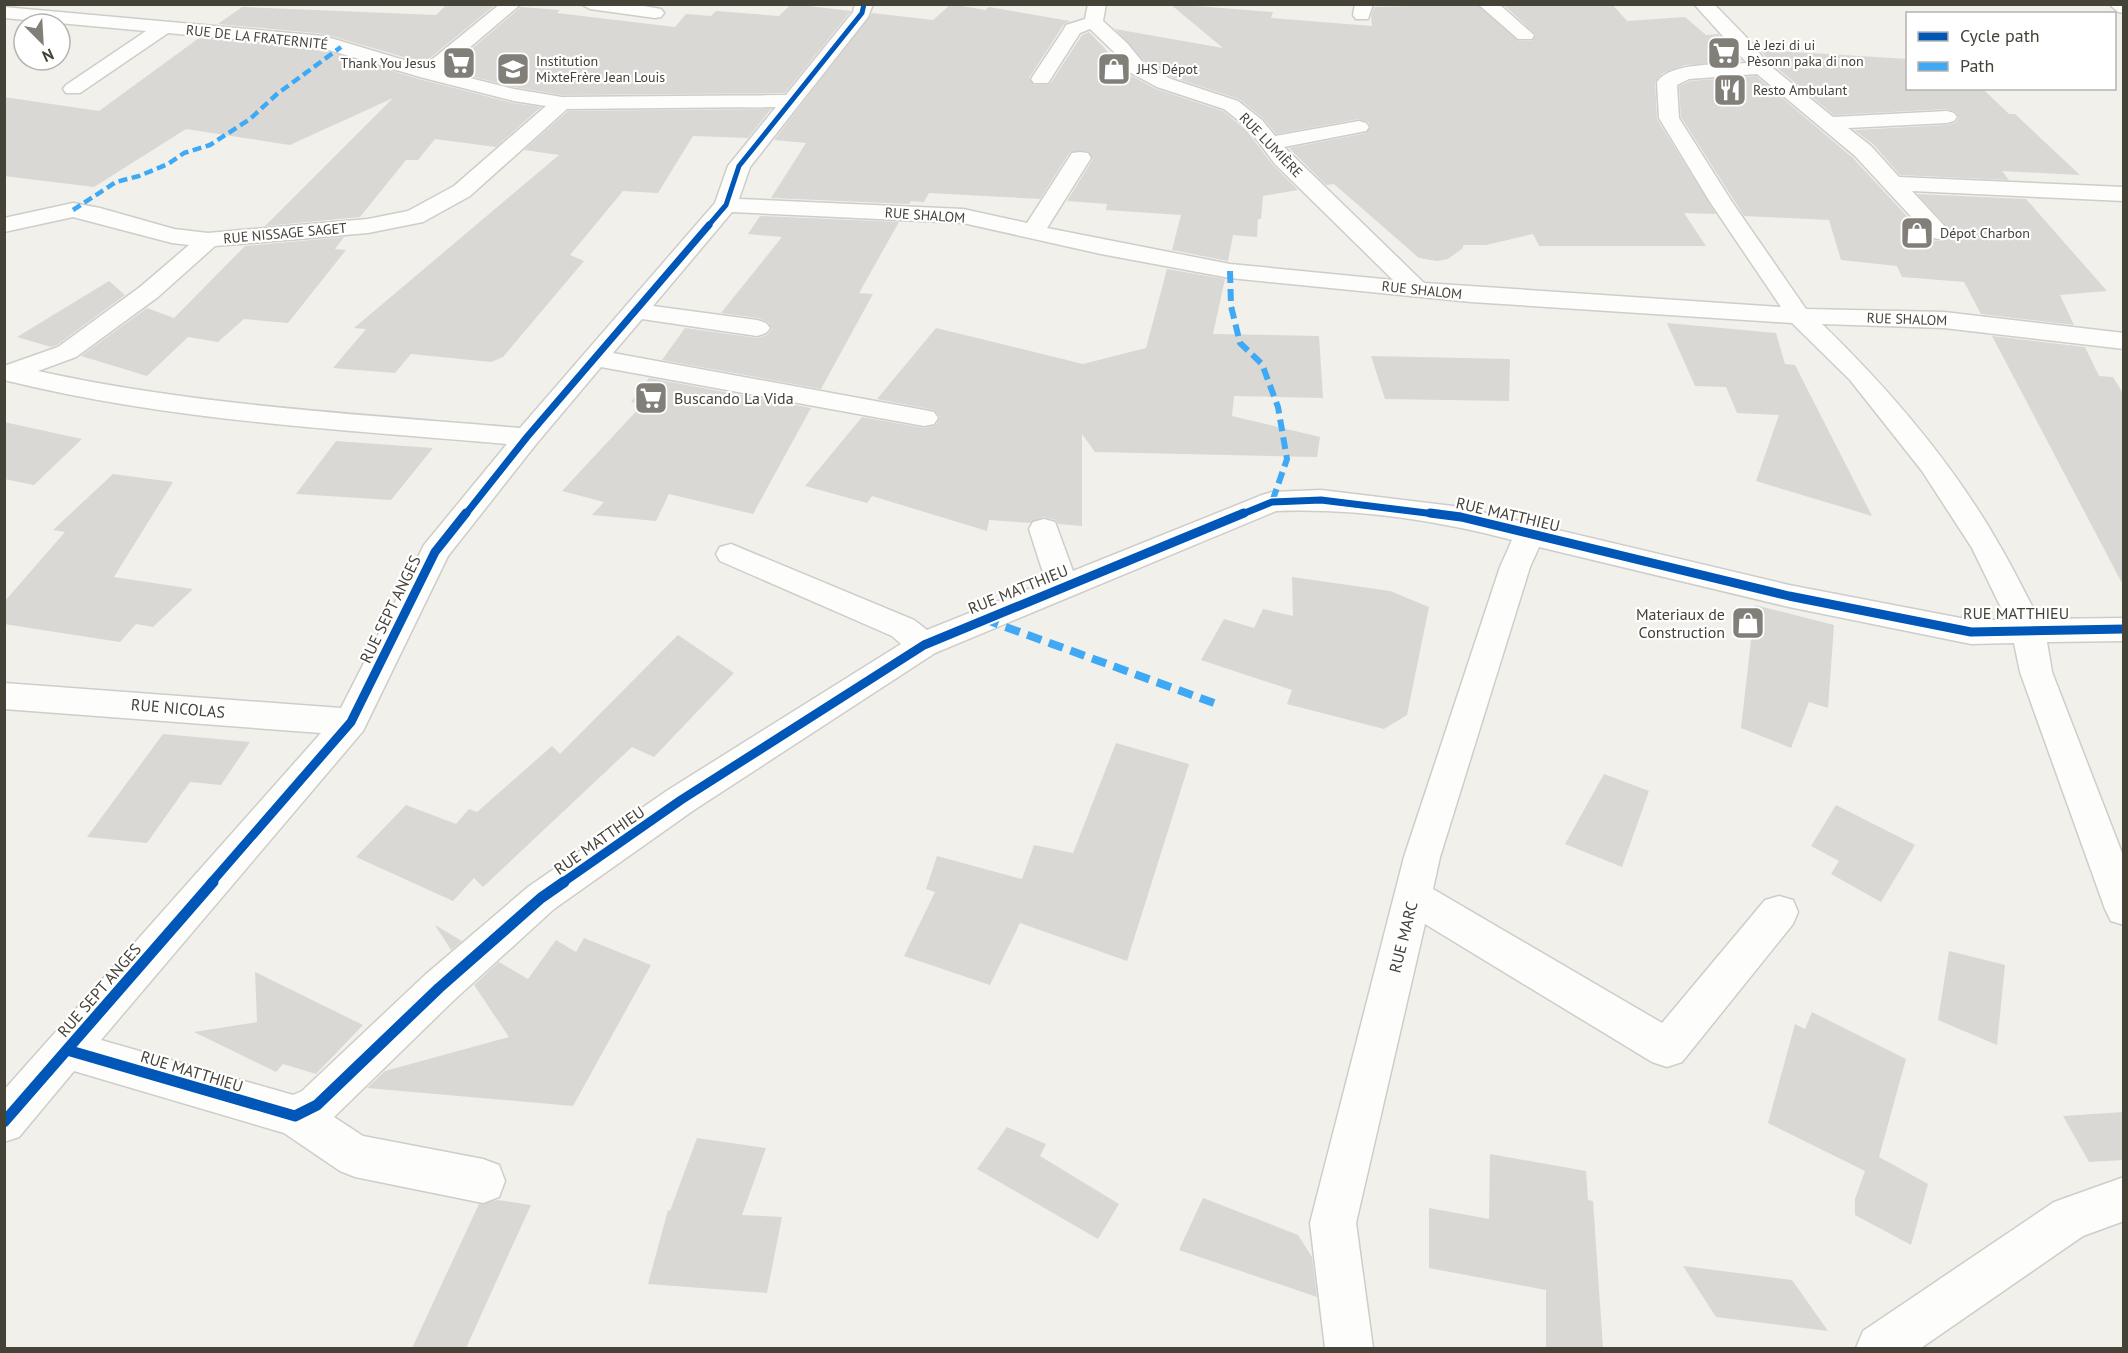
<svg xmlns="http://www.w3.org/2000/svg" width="2128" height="1353" font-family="'PT Sans',sans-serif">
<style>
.building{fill:#dad8d4}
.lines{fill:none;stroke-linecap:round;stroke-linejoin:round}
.minor-casing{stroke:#cecdc9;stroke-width:3}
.minor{fill:#fdfdfc;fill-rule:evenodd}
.quiet-far2{stroke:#3fa9f5;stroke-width:4.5;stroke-dasharray:9 4.5;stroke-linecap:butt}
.quiet-far1{stroke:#3fa9f5;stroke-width:6;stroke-dasharray:12 6;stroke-linecap:butt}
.quiet{stroke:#3fa9f5;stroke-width:8;stroke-dasharray:15 8;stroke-linecap:butt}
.cycleway-far3-casing{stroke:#fff;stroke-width:8}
.cycleway-far2-casing{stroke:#fff;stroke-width:10}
.cycleway-far1-casing{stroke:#fff;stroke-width:13}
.cycleway-casing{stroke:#fff;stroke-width:15}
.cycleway-far3{stroke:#0057b8;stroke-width:5}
.cycleway-far2{stroke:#0057b8;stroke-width:7}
.cycleway-far1{stroke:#0057b8;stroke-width:9}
.cycleway{stroke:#0057b8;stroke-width:11}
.labels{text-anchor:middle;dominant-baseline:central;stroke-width:4.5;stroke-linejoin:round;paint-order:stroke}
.far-street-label{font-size:14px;fill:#454238;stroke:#fff}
.far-poi-label{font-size:14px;fill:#454238;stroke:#fff;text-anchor:start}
.poi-label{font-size:16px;fill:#454238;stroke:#fff;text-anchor:start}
.street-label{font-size:16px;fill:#454238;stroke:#fff}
</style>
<rect width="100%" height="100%" fill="#f1f0eb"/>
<path class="building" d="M447,4L495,5L424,63L325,34L218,24L242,7L436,15Z
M791,4L851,11L785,93L562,95L514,87L447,70L521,7L560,10L557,13L675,27L686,14L711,16L716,11L779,16Z
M951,4L985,10L989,7L1070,21L1064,24L1029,78L1034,85L1050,84L1082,35L1089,32L1130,75L1156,89L1223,111L1246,130L1273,165L1298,190L1263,196L1261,219H1258L1257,237L1233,235L1228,261L1172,250L1181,215L1106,210L1107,204L1067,201L1093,159L1088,151L1070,152L1040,199L929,193L924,202L911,201L909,204L771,198L806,143L774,140L872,13L933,20Z
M1170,4L1273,12L1271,18L1372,26L1371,16L1374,7L1476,4L1518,41H1532L1536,35L1503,4H1612L1627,21L1685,17L1706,35L1718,34L1742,61L1685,65L1663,73L1655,82L1657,119L1716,214L1684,213L1706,246H1539L1533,234L1486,245H1463V248L1448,259L1437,261L1419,258L1334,184L1326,185L1289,148L1366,133L1371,127L1368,122L1359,119L1276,134L1263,118L1239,99L1172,77L1146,63L1115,29L1223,48Z
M199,38L322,50L419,79L513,103L541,107L496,147L435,139L418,160H406L360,217L265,226L393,98L290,145L186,129L94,187L4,176V97L99,111Z
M1760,50L1908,59V88H1982L2009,114H2015L2080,175L2002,171L2009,180L1900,175L1873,144L1854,130L1947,125L1955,123L1959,118L1956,112L1947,109L1834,115L1770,62Z
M1756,76L1853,158L1928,239L1937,241L1947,239L1952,232L1917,194L2026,199L2107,291L2060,295L2074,325L1981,314L1964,282L1902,277L1897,266L1841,260L1829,220L1744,216L1681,117L1679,86L1690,81Z
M771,109L748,138L693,136L658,193L623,191L570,255L584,261L503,357L491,362L411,354L395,373L333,368L366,329L354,328L559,155L524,150L568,111Z
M760,216L899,222L859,293L873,294L821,389L662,360L685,328L757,338L767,335L772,329L768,322L758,318L721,313L782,237L748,234Z
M344,237L335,249L346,250L288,323L244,319L218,342L188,337L147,376L81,356L147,308L174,318L245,246Z
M1167,269L1225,279L1213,334L1319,336L1323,398L1234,396L1232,416L1320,437L1317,457L1095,452L1082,434V526L1058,524L1056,520L1043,517L1030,523L989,520L987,531L872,496L867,503L805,486L862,417L924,428L936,425L940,417L934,410L877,399L936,328L1083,364L1146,348Z
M109,281L125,295L57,345L51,347L17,337Z
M1667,323L1776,333L1785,364L1795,365L1872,516L1756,481L1779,415L1737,413L1726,387L1695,386Z
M1992,336L2085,347L2099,376L2113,377L2124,395V587Z
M1371,356L1510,359L1509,401L1385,399Z
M649,378L811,408L753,514L669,494L656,521L592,515L604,502L562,491L643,404L631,402Z
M4,422L82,439L34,485L4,479Z
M336,441L433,448L391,500L296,494Z
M113,474L173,482L114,577L193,589L153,627L136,624L120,642L4,624V602L65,532L53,530Z
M1292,577L1390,591L1429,607L1407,715L1384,729L1287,704L1292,690L1201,660L1224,619L1254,628L1263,609L1293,616Z
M1755,605L1834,625L1828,708L1809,702L1791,748L1741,728Z
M678,635L734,673L654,757L632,747L483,887L474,878L453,901L356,857L406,805L456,824L469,809L477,812L552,746L560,754Z
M163,734L250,742L221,785L190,782L147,843L87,837Z
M1116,743L1189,764L1127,961L1020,923L990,985L904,956L935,892L926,889L937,856L1022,879L1034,845L1073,853Z
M1604,774L1649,791L1622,867L1565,844Z
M1836,805L1915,845L1881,902L1831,874L1839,861L1811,846Z
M435,925L462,941L451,950Z
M584,938L651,965L573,1106L367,1088L385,1071L509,1037L474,985L499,962L528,979L556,940L576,952Z
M1949,951L2005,965L1997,1045L1938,1020Z
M255,972L363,1025L316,1074L283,1064L276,1072L194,1032L257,1022Z
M1812,1012L1906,1059L1879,1157L1928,1184L1911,1245L1855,1215V1199L1865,1171L1768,1123L1795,1024L1805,1029Z
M2124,1112V1160L2089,1162L2063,1116Z
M1007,1127L1046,1144L1040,1156L1119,1204L1098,1239L977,1169Z
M697,1138L766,1148L742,1215L782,1217L767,1293L648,1284L668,1210L670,1211Z
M1490,1154L1586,1171L1588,1200L1593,1201L1603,1348H1546V1290L1429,1268V1208L1489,1219Z
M1203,1198L1298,1235L1312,1257L1317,1297L1179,1250Z
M498,1200L531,1205L466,1348H412L479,1204Z
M1683,1266L1792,1280L1828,1331L1716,1317Z"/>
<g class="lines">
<defs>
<path id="minor" d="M500,4H521L442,71L514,89L562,97L786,95L853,12L855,4H873L868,17L750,167L739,199L963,209L1027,223L1072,153L1080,152L1088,153L1091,158L1047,228L1230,264L1393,280L1275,164L1248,128L1224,109L1157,87L1131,73L1113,51L1090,29L1080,33L1048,83H1034L1031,79L1064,29L1066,25L1085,19L1088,4H1106L1103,21L1127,43L1145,65L1171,79L1238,101L1262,120L1275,136L1359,121L1366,123L1369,127L1366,131L1284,147L1424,283L1781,307L1710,202L1659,118L1657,82C1671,61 1724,65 1747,63L1694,4H1714L1748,39L1768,64L1833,117L1947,111L1954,113L1957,117L1954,121L1947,123L1848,128L1871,146L1899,177L2124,187V201L1912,191L1950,232L1946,237L1938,239L1930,237L1855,156L1757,74L1689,79L1677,85L1679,118L1732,202L1806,309L1944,312L2124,333V349L1944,328L1822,324C1890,390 1953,463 2000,546C2014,570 2026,595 2039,619L2124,618V641L2047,642L2052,672L2124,858V925L2111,921L2105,909L2020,672L2014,643L1971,644L1789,607L1539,547L1530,567L1440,857L1433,889L1662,1023L1765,900L1779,896L1793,900L1798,912L1793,924L1682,1062L1667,1067L1652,1062L1425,924L1356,1223L1373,1348H1325L1310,1223L1404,857L1500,567L1512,540C1436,520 1354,508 1276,511L935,653L694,810L554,909L453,1001L334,1117L363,1136L483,1159L499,1165L505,1181L499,1197L483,1203L355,1177L340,1171L284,1133L74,1071L19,1137L4,1142V1090L321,733L4,709V683L341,708L424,545L507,444C339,429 169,421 4,380V366L58,347L140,287L189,245L172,243L73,217L4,232V218L73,203L100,208L174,229L208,233L368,219L408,211L454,186L546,106L514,101L420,77L322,48L168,33L80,93H66L63,89L66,85L146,31L4,18V7L324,36L424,66ZM776,107L728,166L715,203L520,428C359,414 196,406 38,371L76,357L158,297L215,246L368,233L423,222L470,196L567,109ZM732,212L963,223L1101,254L1230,278L1471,302L1792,323L1850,380L1922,471L1972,548L2007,620H1971L1789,585L1461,507L1321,490L1272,492L1262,495L1073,571L1055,522L1044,519L1033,522L1029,529L1046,582L927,630L914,620L731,544L720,547L716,554L720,561L892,636L901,644L668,790L528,887L425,975L302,1091L293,1095L101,1040L363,731L448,556L537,443L601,367L924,426L934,424L938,418L934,412L924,410L613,353L642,319L757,336L766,333L770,328L766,323L757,320L653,306Z
M581,4H633L661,9L664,13L661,17L655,18L590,9Z
M1355,4H1373L1368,19H1356L1353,15Z
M1478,4H1499L1534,35L1532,39H1518Z
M2109,4H2124V13L2118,12Z
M2124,1177V1221L2083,1236L1921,1348H1856L1863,1331L2054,1202Z"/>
</defs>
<use href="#minor" class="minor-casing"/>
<use href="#minor" class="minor"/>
<path class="quiet-far2" d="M73,210L116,182L139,176L168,164L184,153L210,145L250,119L277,94L341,47"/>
<path class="quiet-far1" d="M1230,271L1231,306L1240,343L1262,364L1278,407L1287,459L1272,502"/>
<path class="quiet" d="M984,619L1214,703"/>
<defs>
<path id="cycleway-far3" d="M708,226L726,205L739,166L862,13L864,4"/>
<path id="cycleway-far2" d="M465,515L527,437L709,225
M1240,515L1272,502L1321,500L1443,515"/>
<path id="cycleway-far1" d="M1430,513L1461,517L1789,596L1971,632L2124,629
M211,883L351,722L435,552L466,513
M562,883L681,800L924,645L1244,513"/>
<path id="cycleway" d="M67,1050L295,1116L317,1105L439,988L541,898L564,882
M4,1122L213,882"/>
</defs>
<use href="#cycleway-far3" class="cycleway-far3-casing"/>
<use href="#cycleway-far2" class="cycleway-far2-casing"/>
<use href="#cycleway-far1" class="cycleway-far1-casing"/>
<use href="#cycleway" class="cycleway-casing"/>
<use href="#cycleway-far3" class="cycleway-far3"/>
<use href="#cycleway-far2" class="cycleway-far2"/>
<use href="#cycleway-far1" class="cycleway-far1"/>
<use href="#cycleway" class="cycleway"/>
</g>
<defs>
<symbol id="supermarket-square" viewBox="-11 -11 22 22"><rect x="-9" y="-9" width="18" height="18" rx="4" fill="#817f77" stroke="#fff"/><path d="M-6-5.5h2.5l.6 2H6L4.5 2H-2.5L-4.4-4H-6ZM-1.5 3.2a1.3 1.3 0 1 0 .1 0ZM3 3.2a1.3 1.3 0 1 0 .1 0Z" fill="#fff"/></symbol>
<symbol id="school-square" viewBox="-11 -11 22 22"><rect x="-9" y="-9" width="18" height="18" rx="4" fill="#817f77" stroke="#fff"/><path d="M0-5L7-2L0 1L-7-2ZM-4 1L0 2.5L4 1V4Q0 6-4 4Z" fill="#fff"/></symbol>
<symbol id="shop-square" viewBox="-11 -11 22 22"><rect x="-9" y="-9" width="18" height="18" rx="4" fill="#817f77" stroke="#fff"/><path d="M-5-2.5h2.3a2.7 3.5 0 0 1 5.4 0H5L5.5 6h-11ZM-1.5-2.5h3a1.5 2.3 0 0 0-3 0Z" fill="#fff"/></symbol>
<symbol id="restaurant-square" viewBox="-11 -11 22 22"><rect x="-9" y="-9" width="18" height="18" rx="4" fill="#817f77" stroke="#fff"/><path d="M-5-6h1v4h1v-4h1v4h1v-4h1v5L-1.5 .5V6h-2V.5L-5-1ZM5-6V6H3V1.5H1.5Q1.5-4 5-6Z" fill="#fff"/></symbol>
</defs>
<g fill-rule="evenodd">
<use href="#supermarket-square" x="1705" y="34" width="38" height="38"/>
<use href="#supermarket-square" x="440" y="44" width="38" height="38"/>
<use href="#school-square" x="494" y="50" width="38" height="38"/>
<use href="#shop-square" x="1095" y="50" width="38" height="38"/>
<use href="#restaurant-square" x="1711" y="71" width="38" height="38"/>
<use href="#shop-square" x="1898" y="214" width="38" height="38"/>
<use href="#supermarket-square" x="632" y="379" width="38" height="38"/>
<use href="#shop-square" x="1729" y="604" width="38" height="38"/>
</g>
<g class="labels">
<g class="far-street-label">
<text transform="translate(257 37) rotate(6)">RUE DE LA FRATERNITÉ</text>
<text transform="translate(1271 145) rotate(46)">RUE LUMIÈRE</text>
<text transform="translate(925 215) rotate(4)">RUE SHALOM</text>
<text transform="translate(285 233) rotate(-5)">RUE NISSAGE SAGET</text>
<text transform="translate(1422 290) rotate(6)">RUE SHALOM</text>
<text transform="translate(1907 319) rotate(2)">RUE SHALOM</text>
</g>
<g class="far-poi-label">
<text x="1747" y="45">Lè Jezi di ui<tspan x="1747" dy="16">Pèsonn paka di non</tspan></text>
<text x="536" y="61">Institution<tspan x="536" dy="16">MixteFrère Jean Louis</tspan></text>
<text x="436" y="63" text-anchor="end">Thank You Jesus</text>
<text x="1137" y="69">JHS Dépot</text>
<text x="1753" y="90">Resto Ambulant</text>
<text x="1940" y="233">Dépot Charbon</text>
</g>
<g class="poi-label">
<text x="674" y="398">Buscando La Vida</text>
<text x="1725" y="614" text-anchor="end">Materiaux de<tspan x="1725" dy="18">Construction</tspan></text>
</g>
<g class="street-label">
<text transform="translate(1508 514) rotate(13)">RUE MATTHIEU</text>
<text transform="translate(1018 589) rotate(-22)">RUE MATTHIEU</text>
<text transform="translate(390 609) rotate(-64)">RUE SEPT ANGES</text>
<text x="2016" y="613">RUE MATTHIEU</text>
<text transform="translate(178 708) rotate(5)">RUE NICOLAS</text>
<text transform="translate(599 840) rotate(-35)">RUE MATTHIEU</text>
<text transform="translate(1403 937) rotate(-76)">RUE MARC</text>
<text transform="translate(99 990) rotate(-49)">RUE SEPT ANGES</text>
<text transform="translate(192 1071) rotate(17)">RUE MATTHIEU</text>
</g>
</g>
<rect width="2128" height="1353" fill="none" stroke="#454238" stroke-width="12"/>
<rect x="1906" y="12" width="210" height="78" fill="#ffffff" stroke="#b5b3af" stroke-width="1.5"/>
<rect x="1918" y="32" width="30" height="9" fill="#0057b8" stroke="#b5b3af" stroke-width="1.5"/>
<text x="1960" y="42" font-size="18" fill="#454238">Cycle path</text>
<rect x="1918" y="62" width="30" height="9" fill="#3fa9f5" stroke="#b5b3af" stroke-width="1.5"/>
<text x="1960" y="72" font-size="18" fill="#454238">Path</text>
<g transform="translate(42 42) rotate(156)"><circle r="28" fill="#ffffff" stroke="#b5b3af" stroke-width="1.5"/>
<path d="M0-4.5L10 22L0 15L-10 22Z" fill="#817f77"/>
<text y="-9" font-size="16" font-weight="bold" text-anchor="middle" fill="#454238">N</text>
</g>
</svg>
